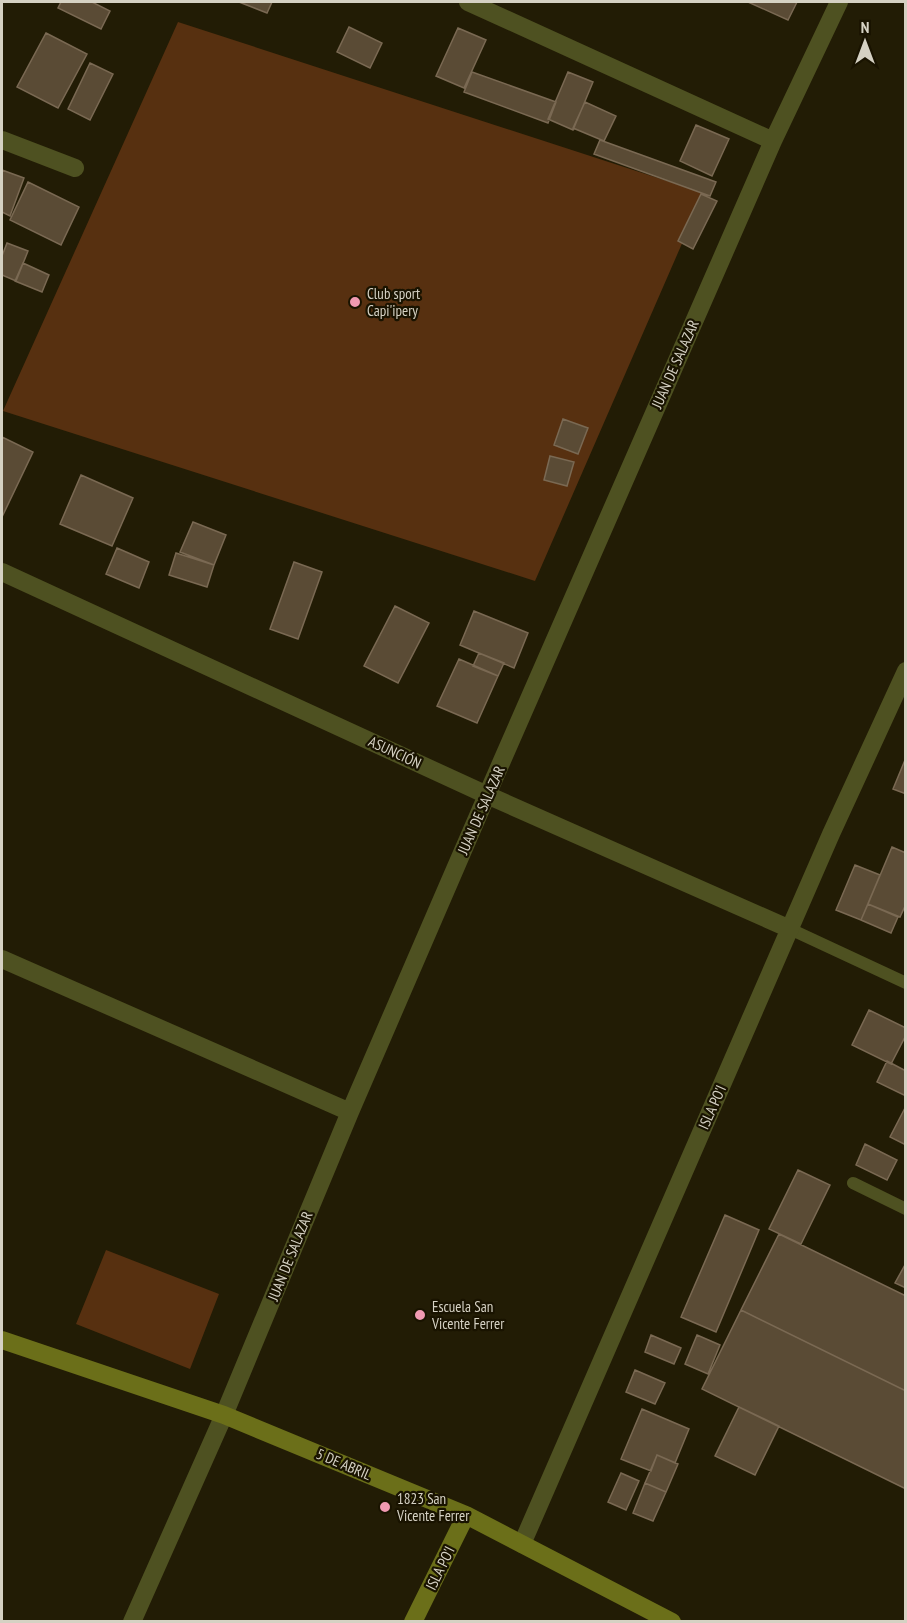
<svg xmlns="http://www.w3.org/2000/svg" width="907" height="1623" font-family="'PT Sans Narrow',sans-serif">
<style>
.green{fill:#573010}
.building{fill:#5a4b35;stroke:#7a6953;stroke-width:1.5}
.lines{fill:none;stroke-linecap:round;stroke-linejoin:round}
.lane{stroke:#4e5121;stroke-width:12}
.street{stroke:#4e5121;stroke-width:18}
.secondary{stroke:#6b6f19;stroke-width:18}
.poi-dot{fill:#f19ab2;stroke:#191300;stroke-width:2}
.labels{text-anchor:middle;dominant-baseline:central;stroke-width:4.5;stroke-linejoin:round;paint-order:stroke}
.poi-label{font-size:15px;fill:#d5d1c3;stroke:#191300;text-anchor:start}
.street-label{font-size:15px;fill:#d5d1c3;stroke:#191300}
</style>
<rect width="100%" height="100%" fill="#221c05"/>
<path class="green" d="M178,22L704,193L535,581L3,411Z
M106,1250L219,1294L190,1369L76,1324Z"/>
<path class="building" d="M61,2H92L110,11L101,29L58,8Z
M239,2H272L267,13Z
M748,2H797L788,20Z
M349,27L382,43L370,68L337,52Z
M458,28L486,40L464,88L436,76Z
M46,33L87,54L58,108L17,87Z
M90,63L113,74L90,120L68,109Z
M472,72L556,102L548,123L464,92Z
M568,72L593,82L573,130L548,119Z
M585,102L616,116L604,141L573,128Z
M696,125L729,139L712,176L680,161Z
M600,140L716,182L710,196L594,154Z
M2,170L24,178L10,216L2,212Z
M28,182L79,207L61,245L10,220Z
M701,194L717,201L693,249L678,241Z
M7,243L28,251L16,281L2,275V256Z
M23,263L49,275L42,292L15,281Z
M563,419L588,428L578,454L554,445Z
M2,437L33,452L2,517Z
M550,456L574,462L567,486L544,480Z
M81,475L133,498L112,546L60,524Z
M193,522L226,535L214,565L180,552Z
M117,548L149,562L139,588L106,574Z
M176,553L214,565L207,587L169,575Z
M294,562L322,572L298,639L270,629Z
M395,606L429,623L398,683L364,666Z
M474,611L528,633L514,668L460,645Z
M479,653L504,663L498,676L473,666Z
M459,659L498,676L477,723L437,706Z
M905,760H906V794L893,789Z
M892,847L906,853V904L900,917L868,904Z
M855,865L880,875L861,920L836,910Z
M868,904L898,917L891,933L861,920Z
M869,1010L906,1028V1035L891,1064L852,1045Z
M887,1061L906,1071V1096L877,1082Z
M906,1106V1145L890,1137Z
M865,1144L897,1160L887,1180L856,1165Z
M798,1170L830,1185L801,1244L769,1229Z
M725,1215L759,1230L716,1332L681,1317Z
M779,1234L906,1296V1391L741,1310Z
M906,1263V1288L895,1283Z
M741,1310L906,1391V1489L702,1389Z
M651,1335L681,1348L674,1364L645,1352Z
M697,1335L720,1345L708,1374L685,1364Z
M635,1370L665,1383L655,1404L626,1392Z
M739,1407L779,1426L755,1475L715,1456Z
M642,1409L689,1429L675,1463L657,1455L651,1471L621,1459Z
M657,1455L678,1464L666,1492L645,1483Z
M621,1473L639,1481L626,1510L608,1502Z
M645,1483L666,1492L653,1521L633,1513Z"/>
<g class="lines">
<path class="lane" d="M790,929L906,983
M853,1183L906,1209"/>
<path class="street" d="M468,2L773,141
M2,140L75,168
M2,572L487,795L790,929
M2,959L350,1112
M522,1544L831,834L906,671
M132,1622L224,1415L350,1112L487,795L773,141L839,2"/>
<path class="secondary" d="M2,1340L224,1415L466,1515L672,1622
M413,1622L466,1515"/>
</g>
<g class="poi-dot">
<circle cx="355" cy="302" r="6"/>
<circle cx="420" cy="1315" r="6"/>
<circle cx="385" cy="1507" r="6"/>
</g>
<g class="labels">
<g class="poi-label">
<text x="367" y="293">Club sport<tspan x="367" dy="17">Capi'ipery</tspan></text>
<text x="432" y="1306">Escuela San<tspan x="432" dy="17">Vicente Ferrer</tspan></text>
<text x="397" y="1498">1823 San<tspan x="397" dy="17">Vicente Ferrer</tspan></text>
</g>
<g class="street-label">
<text transform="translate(675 364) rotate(-66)">JUAN DE SALAZAR</text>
<text transform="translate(395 752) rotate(25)">ASUNCIÓN</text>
<text transform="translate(481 810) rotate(-66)">JUAN DE SALAZAR</text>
<text transform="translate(712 1107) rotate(-66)">ISLA PO'I</text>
<text transform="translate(290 1256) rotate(-68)">JUAN DE SALAZAR</text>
<text transform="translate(344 1464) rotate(23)">5 DE ABRIL</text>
<text transform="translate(440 1568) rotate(-64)">ISLA PO'I</text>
</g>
</g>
<rect width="907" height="1623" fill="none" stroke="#d5d1c3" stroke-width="6"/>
<g transform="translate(865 42)" stroke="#191300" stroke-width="4.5" paint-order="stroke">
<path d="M0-4.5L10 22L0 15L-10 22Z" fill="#d5d1c3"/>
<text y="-9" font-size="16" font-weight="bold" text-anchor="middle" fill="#d5d1c3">N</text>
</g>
</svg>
